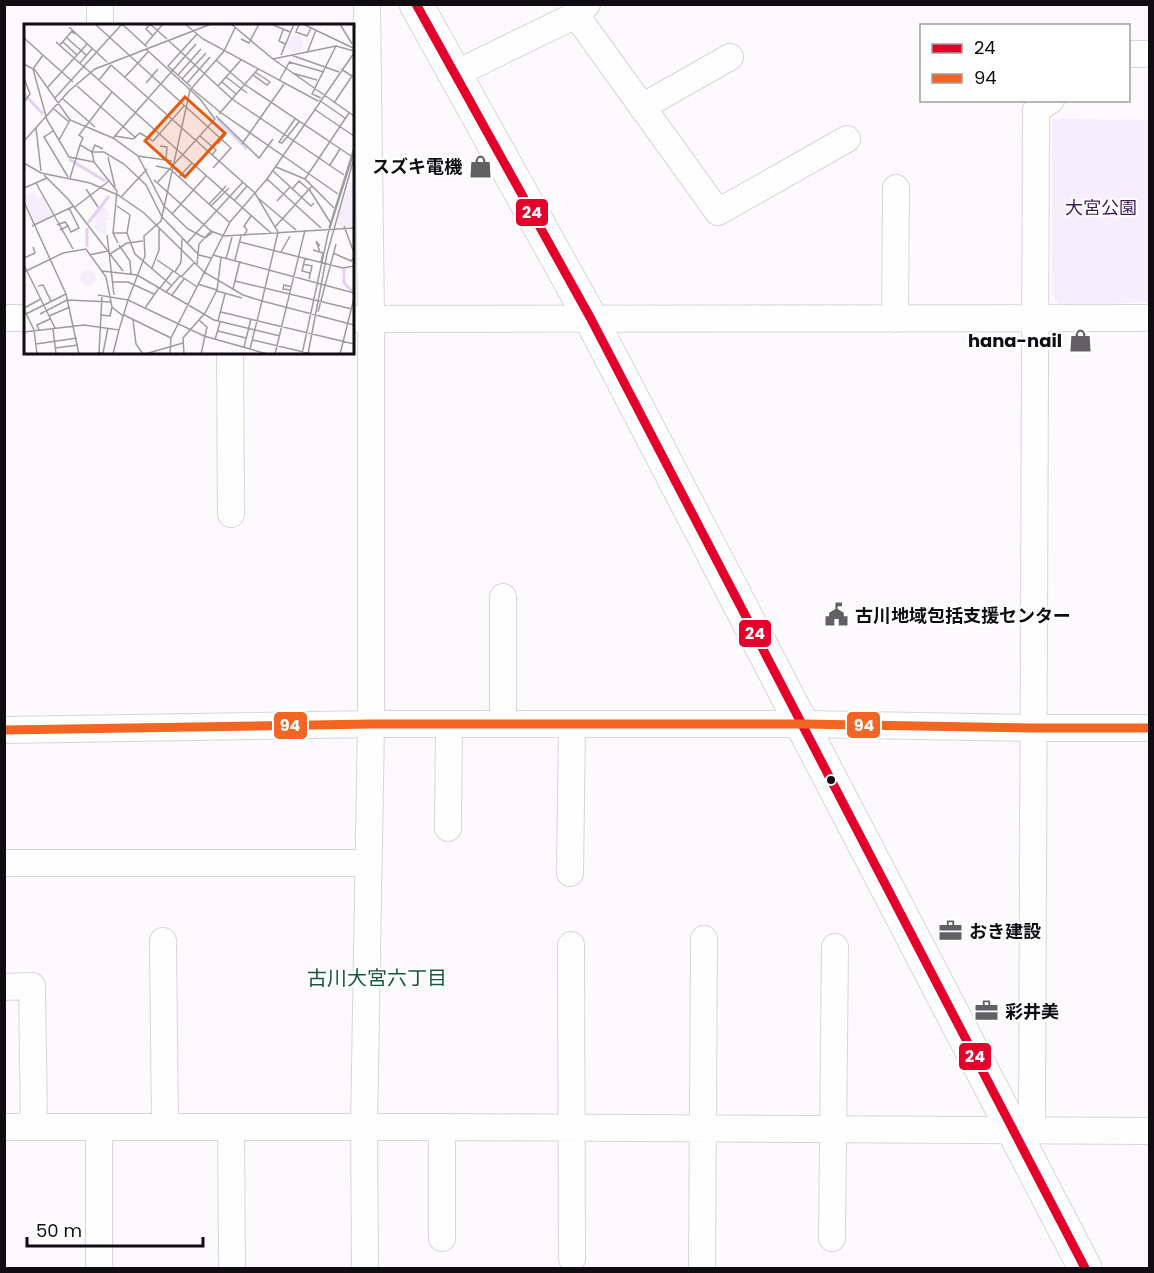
<svg xmlns="http://www.w3.org/2000/svg" width="1154" height="1273" font-family="Poppins,'Noto Sans JP',sans-serif">
<style>
.green{fill:#f6edfd}
.lines{fill:none;stroke-linecap:round;stroke-linejoin:round}
.street-casing{stroke:#d7d5d9;stroke-width:28}
.secondary-casing{stroke:#d7d5d9;stroke-width:35}
.street{stroke:#fffeff;stroke-width:26}
.secondary{stroke:#fffeff;stroke-width:33}
.bus-1-casing{stroke:#fff;stroke-width:14}
.bus-2-casing{stroke:#fff;stroke-width:14}
.bus-1{stroke:#e4002b;stroke-width:9}
.bus-2{stroke:#f26522;stroke-width:9}
.bus-dot{fill:#100d12;stroke:#fff;stroke-width:2}
.labels{text-anchor:middle;dominant-baseline:central;stroke-width:4.5;stroke-linejoin:round;paint-order:stroke}
.poi-label{font-size:18px;font-weight:bold;fill:#100d12;stroke:#fff;text-anchor:start}
.park-label{font-size:18px;fill:#401a57;stroke:#fff}
.neighbourhood-label{font-size:20px;fill:#17573b;stroke:#fff}
.inset-river{fill:none;stroke:#e4cff5;stroke-width:3}
.inset-road{fill:none;stroke:#9e9b9f;stroke-width:1.5}
.view{fill:#e8590c;fill-opacity:0.15;stroke:#e8590c;stroke-width:3}
.inset-edge{fill:none;stroke:#100d12;stroke-width:3}
.line-badge{stroke:#fff;stroke-width:2}
.badge-label{font-size:16px;text-anchor:middle;font-weight:bold;fill:#fff}
</style>
<rect width="100%" height="100%" fill="#fcfafd"/>
<path class="green" d="M1052,119L1149,120V302L1060,306L1052,294Z"/>
<g class="lines">
<defs>
<path id="street" d="M576,15L718,212L847,139
M100,26V4
M1128,54H1150
M455,74L576,15L587,4
M642,107L730,57
M4,318H26
M352,319L1150,318
M895,319L896,188
M230,352L231,514
M503,724V597
M4,730L371,724H803L1033,728H1150
M448,828L449,724
M4,863H369
M570,873L572,724
M163,941L165,1127
M571,945L572,1259
M4,987L32,986L34,1127
M4,1127H442L1150,1131
M231,1127L232,1268
M442,1127V1238
M1032,1129L1036,110L1051,100
M832,1238L835,947
M99,1268V1127
M365,1268L364,1126L371,724V319L367,4
M702,1268L704,939"/>
<path id="secondary" d="M416,4L591,319L1085,1268"/>
</defs>
<use href="#street" class="street-casing"/>
<use href="#secondary" class="secondary-casing"/>
<use href="#street" class="street"/>
<use href="#secondary" class="secondary"/>
<defs>
<path id="bus-1" d="M416,4L591,319L1085,1268"/>
<path id="bus-2" d="M4,730L371,724H803L1033,728H1150"/>
</defs>
<use href="#bus-1" class="bus-1-casing"/>
<use href="#bus-2" class="bus-2-casing"/>
<use href="#bus-1" class="bus-1"/>
<use href="#bus-2" class="bus-2"/>
</g>
<defs>
<symbol id="shop-bare" viewBox="-9 -9 18 18"><path d="M-5-2.5h2.3a2.7 3.5 0 0 1 5.4 0H5L5.5 6h-11ZM-1.5-2.5h3a1.5 2.3 0 0 0-3 0Z" fill="#636064" stroke="#fff" stroke-width="2.5" paint-order="stroke"/></symbol>
<symbol id="civic-bare" viewBox="-9 -9 18 18"><path d="M-.6-6.5H3V-4.5H.6V-3L4-1V1h2V6H-6V1h2V-1L-.6-3ZM-1.2 2.5V6h2.4V2.5Z" fill="#636064" stroke="#fff" stroke-width="2.5" paint-order="stroke"/></symbol>
<symbol id="office-bare" viewBox="-9 -9 18 18"><path d="M-6-3h4V-5.5h4V-3h4V5H-6ZM-1-4.5V-3h2v-1.5ZM-6 0V1H6V0Z" fill="#636064" stroke="#fff" stroke-width="2.5" paint-order="stroke"/></symbol>
</defs>
<g fill-rule="evenodd">
<use href="#shop-bare" x="464" y="150" width="33" height="33"/>
<use href="#shop-bare" x="1064" y="324" width="33" height="33"/>
<use href="#civic-bare" x="820" y="598" width="33" height="33"/>
<use href="#office-bare" x="934" y="914" width="33" height="33"/>
<use href="#office-bare" x="970" y="994" width="33" height="33"/>
</g>
<circle class="bus-dot" cx="831" cy="780" r="5"/>
<g class="labels">
<g class="poi-label">
<text x="462" y="166" text-anchor="end">スズキ電機</text>
<text x="1062" y="340" text-anchor="end">hana-nail</text>
<text x="855" y="615">古川地域包括支援センター</text>
<text x="969" y="931">おき建設</text>
<text x="1005" y="1011">彩井美</text>
</g>
<g class="park-label">
<text x="1101" y="207">大宮公園</text>
</g>
<g class="neighbourhood-label">
<text x="377" y="978">古川大宮六丁目</text>
</g>
</g>
<g transform="translate(24 24)">
<rect width="330" height="330" fill="#fcfafd"/>
<path d="M263 20a8 8 0 1 1 16 0a8 8 0 1 1-16 0ZM326,157L330,160V203L315,202L313,196ZM11,168L14,174L18,172L28,192L8,201L0,172ZM79,182L86,190L83,193L89,195L82,197V210L71,206V190ZM56 254a8 8 0 1 1 16 0a8 8 0 1 1-16 0Z" fill="#f6edfd"/>
<path class="inset-river" d="M0,70L19,90M193,95L223,125M45,135L81,157M64,199L85,172M63,204V223M320,245V259L328,267"/>
<path class="inset-road" d="M71,0L207,124L189,144M98,0L123,23M161,0L179,15L294,77M207,0L249,35L312,22L330,27M247,0L266,8M275,0L272,8L283,12L287,4M279,0L329,24M316,0L328,20M45,3L83,38M259,6L255,17L261,20M129,12L122,5L126,0L143,15M0,14L49,58M43,14L62,31M217,15L225,19L235,0M145,17L208,75L320,151M32,18L247,209M39,18L53,31M36,21L48,7L51,10M121,21L139,0M122,25L176,75L191,95L133,159M283,29L292,6M19,31L9,45L23,96L45,133L70,138M257,31L270,0M267,31L315,48M249,35L330,92M192,36L220,60L327,132M265,38L300,48M56,39L68,25M0,40L11,46L46,96L89,114L114,132L140,182L164,205L181,214L189,208M87,41L231,169L254,208L238,277L330,301M268,49L293,56M154,51L177,25M229,51L243,61L246,58L231,48M101,53L124,28M202,53L223,69M0,54L6,70L0,78M158,55L182,29M75,56L87,41M255,57L266,37M198,58L212,70M122,59L134,45M163,59L186,33M53,62L112,114M194,62L217,36M24,63L63,20M167,63L144,42L173,10M167,64L196,88L314,170M88,68L55,111L59,114L56,121L68,128L70,138L93,167L89,209L94,219M31,74L98,0M297,74L288,70L312,22M39,75L71,103M295,76L321,94M310,79L328,52L317,45M30,85L45,98M290,85L330,112M195,90L234,45M192,92L235,134L249,115M271,95L255,118L258,119L275,98M12,104L17,147M29,107L20,113L44,153M91,112L109,115L116,109L129,117L160,82M176,112L192,126L188,131M196,113L194,120L202,110M89,114L172,20M35,116L46,96M0,117L45,67L71,45L187,0M218,120L260,60M136,122L143,123L142,135M79,125L71,121L68,128H80L100,140L122,161L138,193L175,231L187,234M114,132L148,137M84,133L91,163M0,139L17,149L66,159L94,171L120,189L180,248L219,271L238,277L226,325L243,330M306,141L316,125M132,142L146,145L205,198M252,143L281,155L310,184M249,147L287,182L290,179M20,151L44,175L99,247M155,153L168,139M46,154L56,121M243,155L297,204M281,155L325,89M130,156L187,207L200,212L330,204M12,159L49,225M0,164L23,154M62,165L74,183M268,165L275,157L284,165M285,165L306,198M97,173L123,145M234,174L272,206M210,177L223,162M253,177L266,163M0,178L42,270L55,330M185,180L202,162M93,182L106,191L103,209M187,182L205,164M51,183L85,157M148,190L182,152M33,201L41,198L44,202L36,206M8,202L50,182M44,202L47,208L55,204L45,184M320,202L330,229M251,203L288,162M305,204L330,124M89,209H103L111,230L147,261M83,211L90,271M220,212L223,206L220,202L227,192M216,218L319,244L330,242M163,219L219,158M95,221L106,237L107,250M289,226L299,229L297,238M257,228L266,212M296,228L292,217L296,222M309,229L327,237L330,233M86,230L103,219L119,217M65,231L84,227M189,231L330,269M0,234L11,229L9,223M281,234L278,247L286,249M202,235L208,213M133,236L173,263M211,236L217,212M173,240L175,220L187,207M279,240L288,242L285,255M0,241L31,304M128,244L135,226V205M78,247L113,251M0,248L39,229L62,225L82,253L88,283L99,292M151,248L157,238L158,215M113,251L190,296L256,312M157,253L170,239M211,257L328,285M89,258H104L130,270M174,260L193,266M14,262L19,261L27,277M136,264L149,247M209,265L216,237M267,266L259,265L260,261L268,263M193,267L218,274M142,268L156,252M74,271L104,276L121,232L120,212L137,197L166,66L200,27L211,4M148,271L160,255M0,284L17,275M121,284L135,264M0,285L10,306L13,330M197,288L330,320M294,288L312,220M2,290L42,270M16,290L43,276L87,278M76,291L86,292L88,283M100,291L147,314M25,292L46,283M109,296L112,320L119,330M175,296L183,303L177,330M194,297L201,270M29,305L32,330M15,306L13,301L26,295M194,307L222,314M0,308L60,301L95,306L104,276L180,312L226,325M191,316L196,298M229,316L288,330M12,320L53,314M220,323L227,295M31,324L54,321M73,329H79L84,304M75,329L78,271M89,330L95,306M121,330L159,319M146,330L147,314L206,198L243,155L330,29M160,330L159,314L181,289L193,266L197,234M251,330L281,206M278,330L304,210L330,128M284,330L303,230L330,134M316,330L330,274"/>
<path class="view" d="M161,73L201,109L161,153L121,117Z"/>
<rect width="330" height="330" class="inset-edge"/>
</g>
<g class="line-badge">
<rect x="515" y="198" width="34" height="29" rx="6" fill="#e4002b"/>
<rect x="738" y="619" width="34" height="29" rx="6" fill="#e4002b"/>
<rect x="846" y="711" width="35" height="28" rx="6" fill="#f26522"/>
<rect x="273" y="711" width="35" height="29" rx="6" fill="#f26522"/>
<rect x="958" y="1042" width="34" height="29" rx="6" fill="#e4002b"/>
</g>
<g class="badge-label">
<text x="532" y="218">24</text>
<text x="755" y="639">24</text>
<text x="864" y="731">94</text>
<text x="290" y="731">94</text>
<text x="975" y="1062">24</text>
</g>
<rect width="1154" height="1273" fill="none" stroke="#100d12" stroke-width="12"/>
<rect x="920" y="24" width="210" height="78" fill="#ffffff" stroke="#9f9ea0" stroke-width="1.5"/>
<rect x="932" y="44" width="30" height="9" fill="#e4002b" stroke="#9f9ea0" stroke-width="1.5"/>
<text x="974" y="54" font-size="18" fill="#100d12">24</text>
<rect x="932" y="74" width="30" height="9" fill="#f26522" stroke="#9f9ea0" stroke-width="1.5"/>
<text x="974" y="84" font-size="18" fill="#100d12">94</text>
<path d="M27 1237v9h176v-9" fill="none" stroke="#100d12" stroke-width="3"/>
<text x="36" y="1237" font-size="18" fill="#100d12" stroke="#ffffff" stroke-width="4.5" paint-order="stroke">50 m</text>
</svg>
